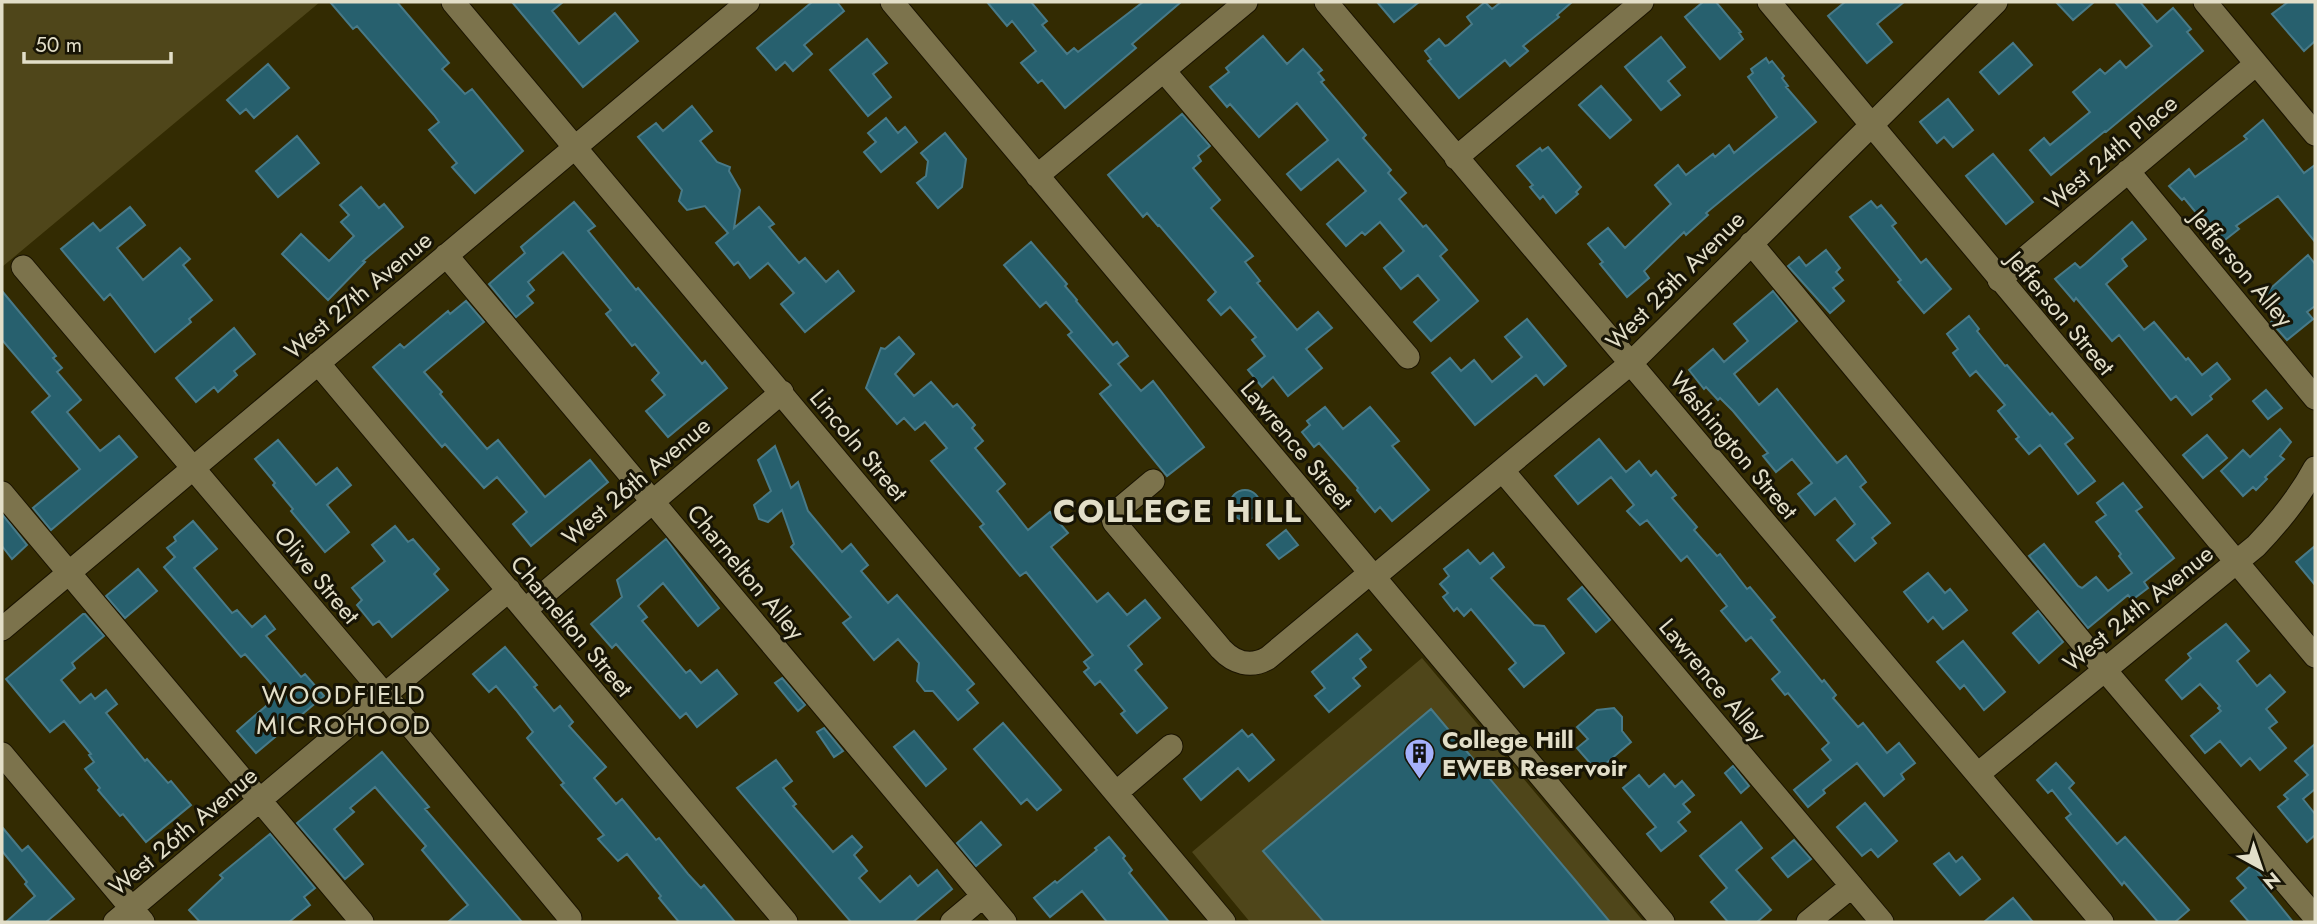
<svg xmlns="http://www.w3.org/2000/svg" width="2317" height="924" font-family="Jost,sans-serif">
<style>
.green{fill:#4f461a}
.building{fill:#27606e;stroke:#487a88;stroke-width:2}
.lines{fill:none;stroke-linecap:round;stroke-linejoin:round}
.minor-casing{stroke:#1a1300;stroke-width:25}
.minor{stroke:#7c734c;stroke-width:23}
.labels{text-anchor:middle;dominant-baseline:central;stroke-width:6;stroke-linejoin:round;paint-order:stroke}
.street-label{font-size:24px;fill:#e2dec8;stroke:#171405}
.poi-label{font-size:24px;font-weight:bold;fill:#e2dec8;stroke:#171405;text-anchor:start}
.neighbourhood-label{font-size:26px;letter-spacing:2px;fill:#e2dec8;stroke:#171405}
.district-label{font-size:32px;font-weight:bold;letter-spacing:2px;fill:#e2dec8;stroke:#171405}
</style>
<rect width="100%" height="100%" fill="#332b02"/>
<path class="green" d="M2,2H320L2,267Z
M1422,658L1644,922H1250L1192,852Z"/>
<path class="building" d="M330,2H397L449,63L442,69L465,94L472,89L523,151L475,193L452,167L457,163L429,130L439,122L434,115L357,26L353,29Z
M512,2H563L552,11L579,44L615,13L638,41L583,87Z
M812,2H837L844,11L804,45L812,54L793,71L785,62L776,70L757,48Z
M987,2H1031L1047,21L1042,25L1067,54L1074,48L1078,52L1143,2H1181L1132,44L1136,48L1065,108L1042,80L1038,83L1021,63L1036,51L1012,21L1007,26Z
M1377,2H1419L1394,22Z
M1485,2L1492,9L1501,2H1572L1557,15L1559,17L1523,46L1528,51L1510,66L1505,60L1459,98L1428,61L1431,59L1425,51L1439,39L1445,46L1448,45L1472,24L1467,17Z
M1703,2H1716L1741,32L1739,33L1743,39L1720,59L1685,17Z
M1845,2H1904L1877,24L1892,42L1867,63L1828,16Z
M2056,2H2094L2073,20Z
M2115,2H2140L2157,22L2173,8L2191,29L2187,32L2203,51L2106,132L2105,131L2051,175L2030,150L2044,138L2050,145L2090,112L2073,92L2100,69L2105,74L2120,61L2126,68L2152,46Z
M2288,2H2315V41L2304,51L2272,14Z
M1263,36L1287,64L1303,49L1322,70L1318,73L1324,80L1321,82L1366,135L1363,138L1391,170L1388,173L1406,193L1399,199L1423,227L1426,225L1447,250L1440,256L1478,301L1431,341L1414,322L1439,300L1418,275L1401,289L1384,268L1404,251L1380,222L1365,235L1362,232L1346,246L1327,224L1366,191L1338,159L1301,190L1287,174L1328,140L1297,103L1259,137L1230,104L1227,107L1210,87L1229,72L1226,68Z
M1661,37L1685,67L1668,81L1680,95L1661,110L1625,67Z
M867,39L887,63L873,74L891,97L868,116L830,70Z
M2013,43L2032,65L1999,94L1980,72Z
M1766,58L1769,63L1772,61L1784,76L1782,78L1788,86L1786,87L1816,122L1706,213L1708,215L1686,235L1684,232L1644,271L1649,278L1627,297L1600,264L1603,262L1588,244L1608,228L1625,248L1671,204L1655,185L1678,165L1686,175L1713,154L1715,157L1729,145L1734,153L1777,117L1748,77L1753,73L1751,69Z
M268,64L289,88L254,118L246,109L240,114L227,100Z
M1601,86L1631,120L1610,138L1579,105Z
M1948,99L1973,130L1953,147L1944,137L1937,143L1920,122Z
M692,106L712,131L700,141L717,162L730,167L729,171L740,190L734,228L759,207L774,224L769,227L799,263L805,258L826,282L838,271L854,291L805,332L781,304L794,293L768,263L750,278L738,262L734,265L716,243L728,233L705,206L687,210L679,201L682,190L638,137L656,123L663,131Z
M1182,114L1210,146L1198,156L1201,161L1193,168L1220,200L1211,208L1253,256L1245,262L1260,281L1257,283L1297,330L1318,312L1332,328L1306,349L1322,368L1288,396L1273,377L1262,387L1248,370L1265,356L1252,340L1256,337L1230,307L1221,315L1208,300L1216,292L1159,225L1158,226L1147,213L1143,217L1108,175Z
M886,118L898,133L905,127L917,142L881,172L864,152L876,142L868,133Z
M2263,120L2304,173L2315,165V242L2278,196L2236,226L2239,229L2221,243L2184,198L2182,200L2169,186L2189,169L2195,177L2247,139L2244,136Z
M945,133L966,159L962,187L938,208L917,183L926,176L928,161L921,153Z
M297,136L319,163L278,197L256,171Z
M1548,147L1581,187L1576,192L1578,194L1556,213L1543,196L1540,199L1530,187L1533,185L1517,166L1540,148L1542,151Z
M1993,154L2033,202L2006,224L1966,176Z
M361,187L379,208L384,204L403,227L363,261L365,262L328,300L282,254L301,234L329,261L354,236L341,222L349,215L340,205Z
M1871,201L1877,208L1881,205L1896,223L1892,226L1921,263L1926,259L1951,289L1924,313L1898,282L1901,280L1850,217Z
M574,202L595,226L588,231L636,290L638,288L702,364L705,361L727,388L668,437L646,411L665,395L652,380L659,373L635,344L632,346L606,314L611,310L563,252L528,282L534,290L527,296L533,303L516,317L489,284L525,253L521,247Z
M130,207L145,225L117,248L143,280L180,248L190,259L183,265L212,300L189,319L191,322L155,352L110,294L104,300L61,249L93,223L100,231Z
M2132,222L2146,239L2122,259L2127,266L2106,284L2144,330L2154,322L2186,360L2188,358L2202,375L2217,363L2230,379L2210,396L2212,399L2192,415L2176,396L2171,400L2119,335L2112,341L2076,298L2074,301L2055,279L2075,263L2080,268L2085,264Z
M1031,242L1067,284L1065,286L1077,300L1076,301L1113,345L1117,342L1128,356L1118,364L1141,391L1153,381L1204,447L1167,476L1100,394L1111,385L1068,335L1072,332L1046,302L1040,307L1004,265Z
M1826,250L1840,268L1836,272L1843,280L1833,288L1844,301L1830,313L1788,266L1799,257L1806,266Z
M2308,255L2315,264V306L2307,312L2313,319L2287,340L2271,322L2278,316L2262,296Z
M2,291L56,356L53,358L62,368L57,372L81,400L67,412L100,451L119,436L137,457L51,530L33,508L80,469L32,412L50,396L2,340Z
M1773,291L1797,321L1734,374L1759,405L1777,389L1837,463L1846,456L1866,482L1860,487L1890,523L1872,538L1876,543L1855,561L1837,540L1855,524L1835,498L1815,515L1798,494L1812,483L1792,459L1776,472L1763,456L1768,453L1733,411L1720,398L1718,400L1706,387L1704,389L1689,370L1713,349L1724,362L1748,341L1734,324Z
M466,301L484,322L424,372L442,392L440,394L487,449L498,440L545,497L590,460L608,482L531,546L513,524L527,512L497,477L484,488L445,444L442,447L373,367L400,344L404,348L448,311L450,314Z
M1969,316L1979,329L1977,331L2005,366L2007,365L2050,415L2052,413L2073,438L2065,444L2095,481L2078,494L2040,445L2029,454L2016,439L2019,437L1998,411L2005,405L1976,371L1970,376L1953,353L1958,349L1947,334Z
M1527,319L1566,366L1544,385L1536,375L1475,425L1432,373L1450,358L1461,371L1474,360L1492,382L1522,357L1505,337Z
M234,328L255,354L234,371L237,375L218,392L214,387L196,402L176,378Z
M899,337L914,354L895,374L914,396L931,382L953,407L957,404L975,425L972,428L983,441L975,448L1005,484L997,491L1028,530L1050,512L1068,533L1051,547L1097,602L1108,593L1127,615L1145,600L1160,618L1128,646L1142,664L1135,670L1167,708L1137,733L1121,714L1125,711L1100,681L1095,685L1084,672L1089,668L1084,662L1093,655L1026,572L1020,576L980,527L984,524L931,461L947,448L925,422L915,430L904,418L897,424L866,388L881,348L885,349Z
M2266,390L2282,408L2268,419L2253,401Z
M1325,407L1343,429L1370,407L1399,441L1392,446L1429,490L1392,521L1380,507L1375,512L1357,490L1358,488L1319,443L1314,447L1302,432L1310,425L1307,421Z
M2280,429L2291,442L2280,456L2284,459L2265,477L2267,479L2256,490L2253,487L2243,496L2221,471L2243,450L2250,457Z
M2207,435L2227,458L2203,478L2183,455Z
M1599,439L1626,472L1639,461L1651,476L1656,471L1676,495L1672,498L1697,527L1694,530L1717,556L1720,554L1747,589L1750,587L1775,617L1771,620L1822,682L1824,680L1836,695L1833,698L1858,727L1863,723L1887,753L1899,743L1915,763L1901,774L1904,779L1884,796L1857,763L1823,790L1825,793L1808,807L1794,790L1831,760L1822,749L1829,743L1788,693L1785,695L1772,679L1780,672L1751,637L1746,641L1721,611L1727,606L1687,556L1681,561L1647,520L1640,525L1627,511L1634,505L1611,477L1578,504L1555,476Z
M278,440L316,485L337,468L351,485L327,505L349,532L325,552L291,511L293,509L273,485L275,483L255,459Z
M775,446L791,488L798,482L808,511L842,552L851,544L868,565L861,571L888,603L897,595L974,684L967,690L978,703L958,720L933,691H925L917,681L919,663L898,639L874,660L843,623L851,617L791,547L794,544L782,510L768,522L759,519L754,505L771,491L758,460Z
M2123,483L2142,507L2136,511L2174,558L2144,582L2148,588L2132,600L2128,595L2088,628L2029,556L2044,544L2078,586L2082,588L2096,577L2108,591L2132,573L2119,556L2121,554L2096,522L2106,515L2097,503Z
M1230 505a15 15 0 1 1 30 0a15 15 0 1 1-30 0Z
M2,514L27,545L12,559L2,546Z
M193,521L217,549L194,568L232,613L237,610L252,627L265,616L275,629L266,636L301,677L305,674L324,696L256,753L237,731L280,694L245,654L241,657L164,567L175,557L167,548L176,541L174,537Z
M395,526L408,542L413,539L439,569L434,574L448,590L392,637L379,621L373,625L357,605L362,600L352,588L385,561L372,545Z
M1286,530L1298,545L1279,559L1267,545Z
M666,539L719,608L698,626L663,583L638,606L647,617L642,621L686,673L690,670L701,683L717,670L737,694L697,727L686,713L680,718L616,644L612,648L591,624L622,597L617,580Z
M2315,546V585L2296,562Z
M1468,550L1480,564L1493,553L1504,567L1491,578L1534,625L1544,626L1564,653L1524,687L1509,669L1516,663L1471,609L1464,616L1457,608L1454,611L1443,597L1448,593L1440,584L1449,576L1444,569Z
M138,569L157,591L125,618L106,596Z
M1928,573L1945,593L1950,589L1967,610L1943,629L1933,617L1928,622L1904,592Z
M1582,587L1610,620L1596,632L1568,599Z
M2038,611L2063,642L2039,663L2013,633Z
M83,614H85L104,636L72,663L75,668L61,680L80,703L91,694L95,699L106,690L117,704L106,713L145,761L147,759L168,783L171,781L191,805L146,842L123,814L120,816L98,790L100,788L85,769L94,762L89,755L91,754L64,721L50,732L6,679Z
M2226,624L2249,651L2237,661L2257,686L2270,675L2285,692L2266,709L2277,722L2269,728L2286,748L2260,770L2250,758L2241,766L2220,741L2205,753L2191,736L2221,711L2218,708L2220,706L2200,684L2182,699L2166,680L2191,658L2188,654Z
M1357,634L1371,650L1360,659L1366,667L1353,678L1360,686L1329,712L1315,696L1325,688L1312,672Z
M1963,641L2005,692L1984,710L1964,685L1960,689L1937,662Z
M505,647L537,685L534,687L554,711L560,706L573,722L569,726L606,767L594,778L616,804L622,799L656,840L659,838L688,874L701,888L704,885L735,922H679L659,898L661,896L627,854L618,861L598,839L604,835L561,785L564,783L527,738L533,732L516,710L496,686L489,692L473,674Z
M782,678L805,705L798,711L775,683Z
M1614,708L1622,717V731L1631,742L1597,771L1577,748L1588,739L1577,727L1597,710Z
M1431,709L1575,880L1610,922H1324L1263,851Z
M1003,723L1061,790L1037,810L1027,799L1021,804L974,749Z
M824,728L843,751L834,757L817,732Z
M1242,730L1248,737L1252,734L1274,760L1249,781L1238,768L1201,800L1184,779Z
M914,731L946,769L926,786L894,747Z
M2315,744V789L2303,799L2315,814V835L2307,842L2278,807L2288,799L2284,795L2308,775L2295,761Z
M382,752L429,807L425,809L522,922H448L468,905L422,850L426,846L375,787L350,808L354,812L334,829L363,864L345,879L297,823Z
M776,760L792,781L783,788L796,804L793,806L833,852L852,836L862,847L854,855L867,871L859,878L880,902L910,876L918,886L937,870L952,889L913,922H851L737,788Z
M2056,763L2074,783L2069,788L2117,844L2125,837L2189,910L2175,922H2158L2124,882L2122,885L2066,818L2071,814L2052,790L2048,793L2037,780Z
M1733,766L1749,786L1741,793L1725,773Z
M1664,774L1675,787L1682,781L1694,795L1683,804L1690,812L1678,822L1686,831L1661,851L1647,834L1656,827L1623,788L1639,775L1649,787Z
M1865,803L1897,841L1878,857L1871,849L1862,856L1837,827Z
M981,822L1001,845L976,866L957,843Z
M1741,822L1762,848L1736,870L1771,910L1757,922H1728L1711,902L1727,888L1700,856Z
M2,827L22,851L28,846L74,899L46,922H6L35,896L25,884L27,882L2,851Z
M270,834L315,888L304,897L310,905L289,922H200L189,910L223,878L220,875Z
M1109,837L1125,856L1123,858L1132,870L1129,873L1169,922H1107L1082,891L1050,917L1034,898L1055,881L1057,883L1097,850L1095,848Z
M1794,840L1811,859L1788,877L1772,858Z
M1949,853L1956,862L1962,857L1980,879L1960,895L1934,864Z
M2252,865L2267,882L2263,885L2293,922H2249L2231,901L2246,888L2237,878Z
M2013,898L2033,922H1984Z"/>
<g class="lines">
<defs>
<path id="minor" d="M453,2L1224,922
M892,2L1663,922
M1326,2L2102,922
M1769,2L2315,656
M2205,2L2315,134
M1164,71L1408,357
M1456,158L1642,2
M2128,171L2315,398
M1037,176L1246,2
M1751,243L2104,669L2315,917
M446,255L1005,922
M23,267L385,695L570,918
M1999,280L2256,64
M318,363L786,922
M1503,471L1882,922
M1153,481L1116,512L1113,518L1114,522L1221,649C1234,663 1251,668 1268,658L1370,573
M2,493L362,922
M1374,577L1631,363L1996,2
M525,610L782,392
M2,629L748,2
M2,754L143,922
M1978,774L2256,546C2280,521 2299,498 2315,468
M1116,793L1171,746
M115,922L509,590
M952,922L983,896
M1808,922L1852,886"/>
</defs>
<use href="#minor" class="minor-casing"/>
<use href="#minor" class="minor"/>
</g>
<defs>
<symbol id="building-pin" viewBox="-11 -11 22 30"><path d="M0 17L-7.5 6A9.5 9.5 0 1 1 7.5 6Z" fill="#a6b1fc" stroke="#171405"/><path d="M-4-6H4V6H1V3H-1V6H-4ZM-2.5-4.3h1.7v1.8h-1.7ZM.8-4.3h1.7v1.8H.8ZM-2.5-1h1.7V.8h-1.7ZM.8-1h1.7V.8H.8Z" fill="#111"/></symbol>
</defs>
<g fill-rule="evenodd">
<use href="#building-pin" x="1402" y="736" width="35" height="47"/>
</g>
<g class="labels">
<g class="street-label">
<text transform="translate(2111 152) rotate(-40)">West 24th Place</text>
<text transform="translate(2242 268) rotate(50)">Jefferson Alley</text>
<text transform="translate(1675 280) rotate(-45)">West 25th Avenue</text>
<text transform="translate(358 295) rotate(-40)">West 27th Avenue</text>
<text transform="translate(2061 313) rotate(50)">Jefferson Street</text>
<text transform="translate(859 445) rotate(50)">Lincoln Street</text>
<text transform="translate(1297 445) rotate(50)">Lawrence Street</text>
<text transform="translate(1734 445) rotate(50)">Washington Street</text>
<text transform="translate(636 481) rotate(-40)">West 26th Avenue</text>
<text transform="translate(746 572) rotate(50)">Charnelton Alley</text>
<text transform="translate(317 575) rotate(50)">Olive Street</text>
<text transform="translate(2138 608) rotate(-39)">West 24th Avenue</text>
<text transform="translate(572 626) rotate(50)">Charnelton Street</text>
<text transform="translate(1713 680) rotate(50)">Lawrence Alley</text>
<text transform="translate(183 831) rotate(-40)">West 26th Avenue</text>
</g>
<g class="poi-label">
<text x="1442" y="739">College Hill<tspan x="1442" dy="28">EWEB Reservoir</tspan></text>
</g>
<g class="neighbourhood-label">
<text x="344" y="695">WOODFIELD<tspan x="344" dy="30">MICROHOOD</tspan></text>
</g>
<g class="district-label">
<text x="1178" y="511">COLLEGE HILL</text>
</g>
</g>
<rect width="2317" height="924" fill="none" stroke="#e2dec8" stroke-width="7"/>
<g transform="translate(2261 868) rotate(140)" stroke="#171405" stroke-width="5" paint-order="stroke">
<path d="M0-5L12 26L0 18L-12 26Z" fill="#e2dec8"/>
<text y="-10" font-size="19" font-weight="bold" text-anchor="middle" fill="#e2dec8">N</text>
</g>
<path d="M24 52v10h147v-10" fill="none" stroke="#e2dec8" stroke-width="3.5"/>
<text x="35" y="52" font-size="21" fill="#e2dec8" stroke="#171405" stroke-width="5" paint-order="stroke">50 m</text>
</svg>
